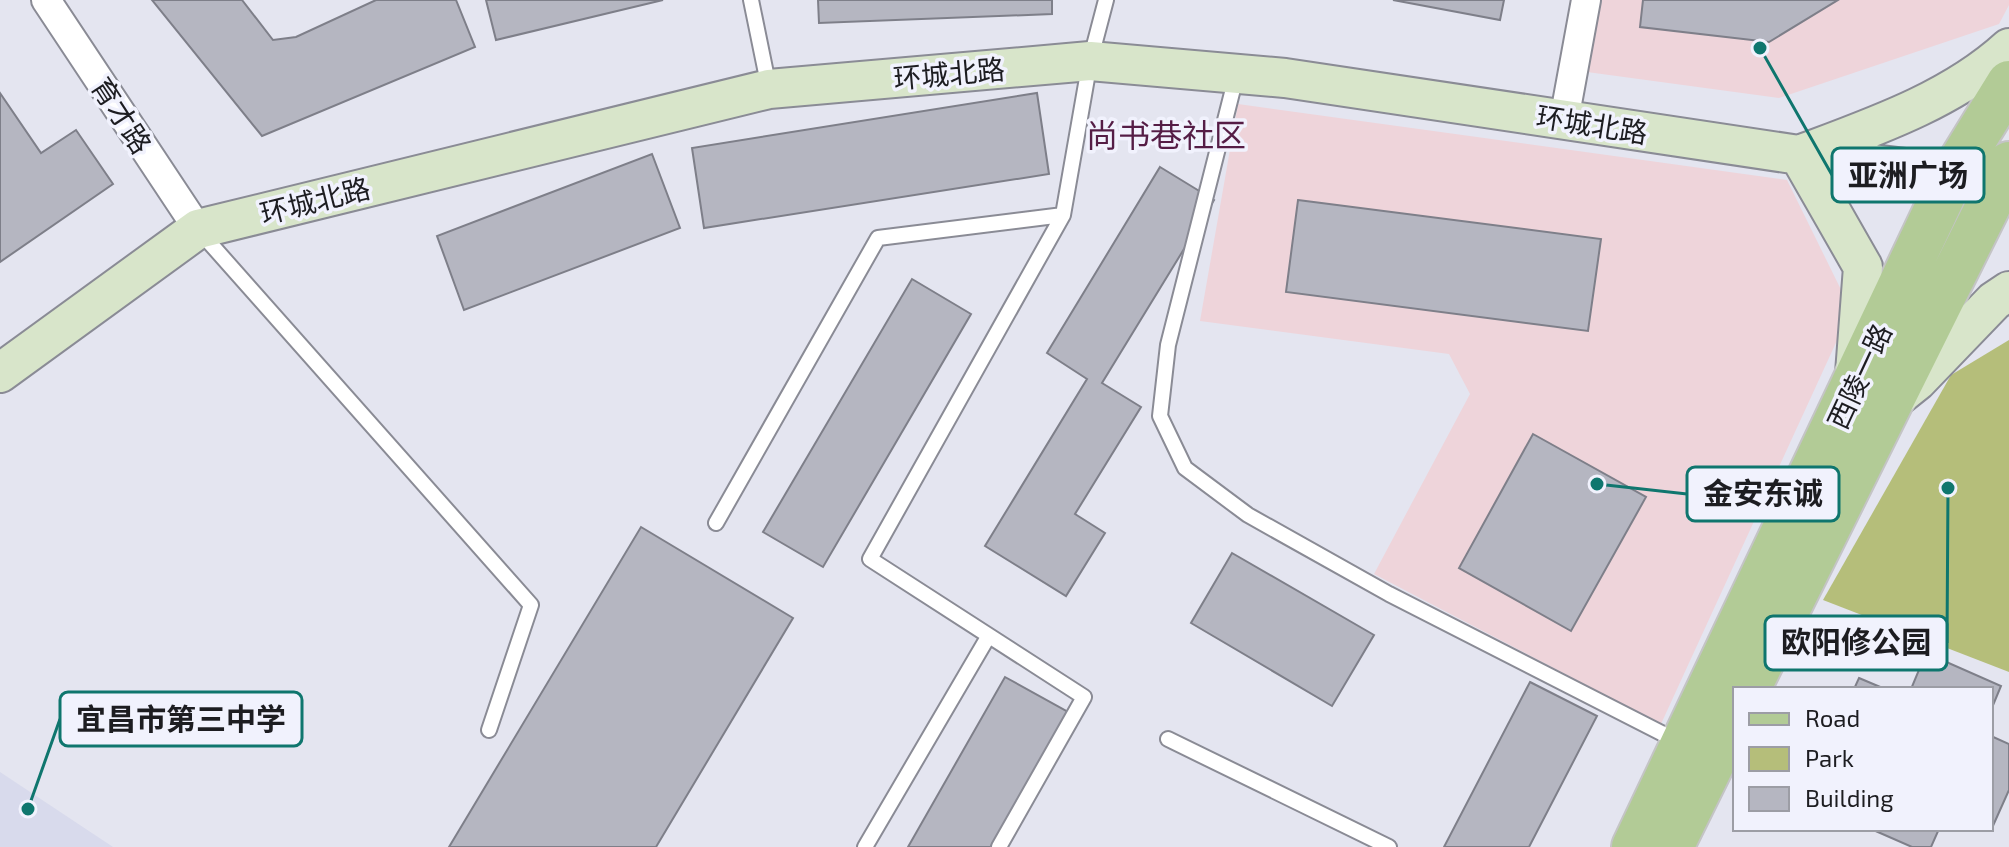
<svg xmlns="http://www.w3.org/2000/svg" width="2009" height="847" font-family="'Exo 2','Noto Sans SC',sans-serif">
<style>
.commercial{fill:#eed4da}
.built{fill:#d8daec}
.green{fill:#b5be7a}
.building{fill:#b5b6c1;stroke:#7e7f89;stroke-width:2}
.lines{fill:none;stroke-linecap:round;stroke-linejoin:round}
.service-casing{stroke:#8a8b95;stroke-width:18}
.minor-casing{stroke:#8a8b95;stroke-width:32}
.secondary-casing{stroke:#8a8b95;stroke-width:42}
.primary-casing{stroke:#c4c4c5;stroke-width:48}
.service{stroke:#fff;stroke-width:14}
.minor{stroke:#fff;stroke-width:28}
.secondary{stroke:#d8e5ca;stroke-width:38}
.primary{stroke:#b2cb96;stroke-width:44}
.labels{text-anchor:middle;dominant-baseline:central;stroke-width:7;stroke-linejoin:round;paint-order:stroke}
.street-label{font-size:28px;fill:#1d1d21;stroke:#f1f2fd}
.quarter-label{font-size:32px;fill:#551d46;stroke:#f1f2fd}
.leader{fill:none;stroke:#0f766e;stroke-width:3}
.callout-dot{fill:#0f766e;stroke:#f1f2fd;stroke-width:3}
.callout{fill:#f1f2fd;stroke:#0f766e;stroke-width:3}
.callout-label{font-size:30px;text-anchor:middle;font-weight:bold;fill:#1d1d21}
</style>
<rect width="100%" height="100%" fill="#e4e5f0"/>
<path class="commercial" d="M1602,0H2009V5L1999,24L1779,98L1587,72Z
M1238,104L1787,180L1851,310L1661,724L1374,574L1470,394L1449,354L1200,321Z"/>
<path class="built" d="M0,772L113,847H0Z"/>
<path class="green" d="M2009,340V672L1823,600L1951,375Z"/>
<path class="building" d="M152,0H242L273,40L296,37L376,0H456L475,47L262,136Z
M486,0H663L496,40Z
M818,0H1052V14L819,23Z
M1393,0H1504L1500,20Z
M1643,0H1838L1769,42L1640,27Z
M0,93L41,153L76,130L113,184L0,262Z
M1037,93L1049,174L704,228L692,148Z
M652,154L680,228L464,310L437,236Z
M1160,167L1214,200L1102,383L1141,407L1075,514L1105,533L1066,596L985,546L1087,379L1047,353Z
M1298,200L1601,239L1588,331L1286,292Z
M912,279L971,314L823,567L763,532Z
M1533,434L1646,497L1571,631L1459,568Z
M641,527L793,618L656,847H449Z
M1232,553L1374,635L1332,706L1191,623Z
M1926,653L2001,686L1991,710V689H1911Z
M1005,677L1068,712L991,847H908Z
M1859,678L1885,689H1854Z
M1530,682L1597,716L1529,847H1444Z
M1991,736L2009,744V790L1992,828Z
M1871,829H1939L1931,847H1912Z"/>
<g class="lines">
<defs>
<path id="service" d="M751,0L769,88
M1236,77L1168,345L1160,416L1185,468L1248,515L1389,594L1679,742
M201,233L531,605L489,730
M716,523L878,238L1063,215
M1168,739L1389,847
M865,847L988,637
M999,847L1084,697L870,559L1063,215L1090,61L1106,0"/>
<path id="minor" d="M46,0L198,229
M1564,120L1586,0"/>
<path id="secondary" d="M0,373L198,229L769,89L1090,61L1285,78L1799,155L1980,177
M1855,373L1863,267L1799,155C1871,128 1951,101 2009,48
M1897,397L1917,381L1994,301L2009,291"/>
<path id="primary" d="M1748,689L2009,164
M1634,847L1954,172L2009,83
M1671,847L1735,717"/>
</defs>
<use href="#service" class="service-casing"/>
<use href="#minor" class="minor-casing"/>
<use href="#secondary" class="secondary-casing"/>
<use href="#primary" class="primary-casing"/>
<use href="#service" class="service"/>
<use href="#minor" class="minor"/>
<use href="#secondary" class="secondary"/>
<use href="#primary" class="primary"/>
</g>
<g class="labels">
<g class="street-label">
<text transform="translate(949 73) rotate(-5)">环城北路</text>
<text transform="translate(122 115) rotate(57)">育才路</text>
<text transform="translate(1592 124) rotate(9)">环城北路</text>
<text transform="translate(315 200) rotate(-14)">环城北路</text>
<text transform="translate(1859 376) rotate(-65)">西陵一路</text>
</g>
<g class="quarter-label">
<text x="1166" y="134">尚书巷社区</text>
</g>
</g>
<path class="leader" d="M1760 48L1832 175M1597 484L1687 494M1948 488L1947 643M28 809L60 719"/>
<g class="callout-dot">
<circle cx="1760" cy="48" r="8"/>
<circle cx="1597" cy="484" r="8"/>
<circle cx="1948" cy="488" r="8"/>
<circle cx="28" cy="809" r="8"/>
</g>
<g class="callout">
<rect x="1832" y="148" width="152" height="54" rx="8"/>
<rect x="1687" y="467" width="152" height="54" rx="8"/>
<rect x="1765" y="616" width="182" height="54" rx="8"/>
<rect x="60" y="692" width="242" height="54" rx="8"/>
</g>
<g class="callout-label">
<text x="1908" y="186">亚洲广场</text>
<text x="1763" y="504">金安东诚</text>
<text x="1856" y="653">欧阳修公园</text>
<text x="181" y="730">宜昌市第三中学</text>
</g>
<rect x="1733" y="687" width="260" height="144" fill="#f1f2fd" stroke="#9c9da5" stroke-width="2"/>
<rect x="1749" y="713" width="40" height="12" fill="#b2cb96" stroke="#9c9da5" stroke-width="2"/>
<text x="1805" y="727" font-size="24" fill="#1d1d21">Road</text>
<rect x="1749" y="747" width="40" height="24" fill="#b5be7a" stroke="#9c9da5" stroke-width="2"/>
<text x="1805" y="767" font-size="24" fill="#1d1d21">Park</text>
<rect x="1749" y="787" width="40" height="24" fill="#b5b6c1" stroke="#9c9da5" stroke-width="2"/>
<text x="1805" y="807" font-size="24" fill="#1d1d21">Building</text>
</svg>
